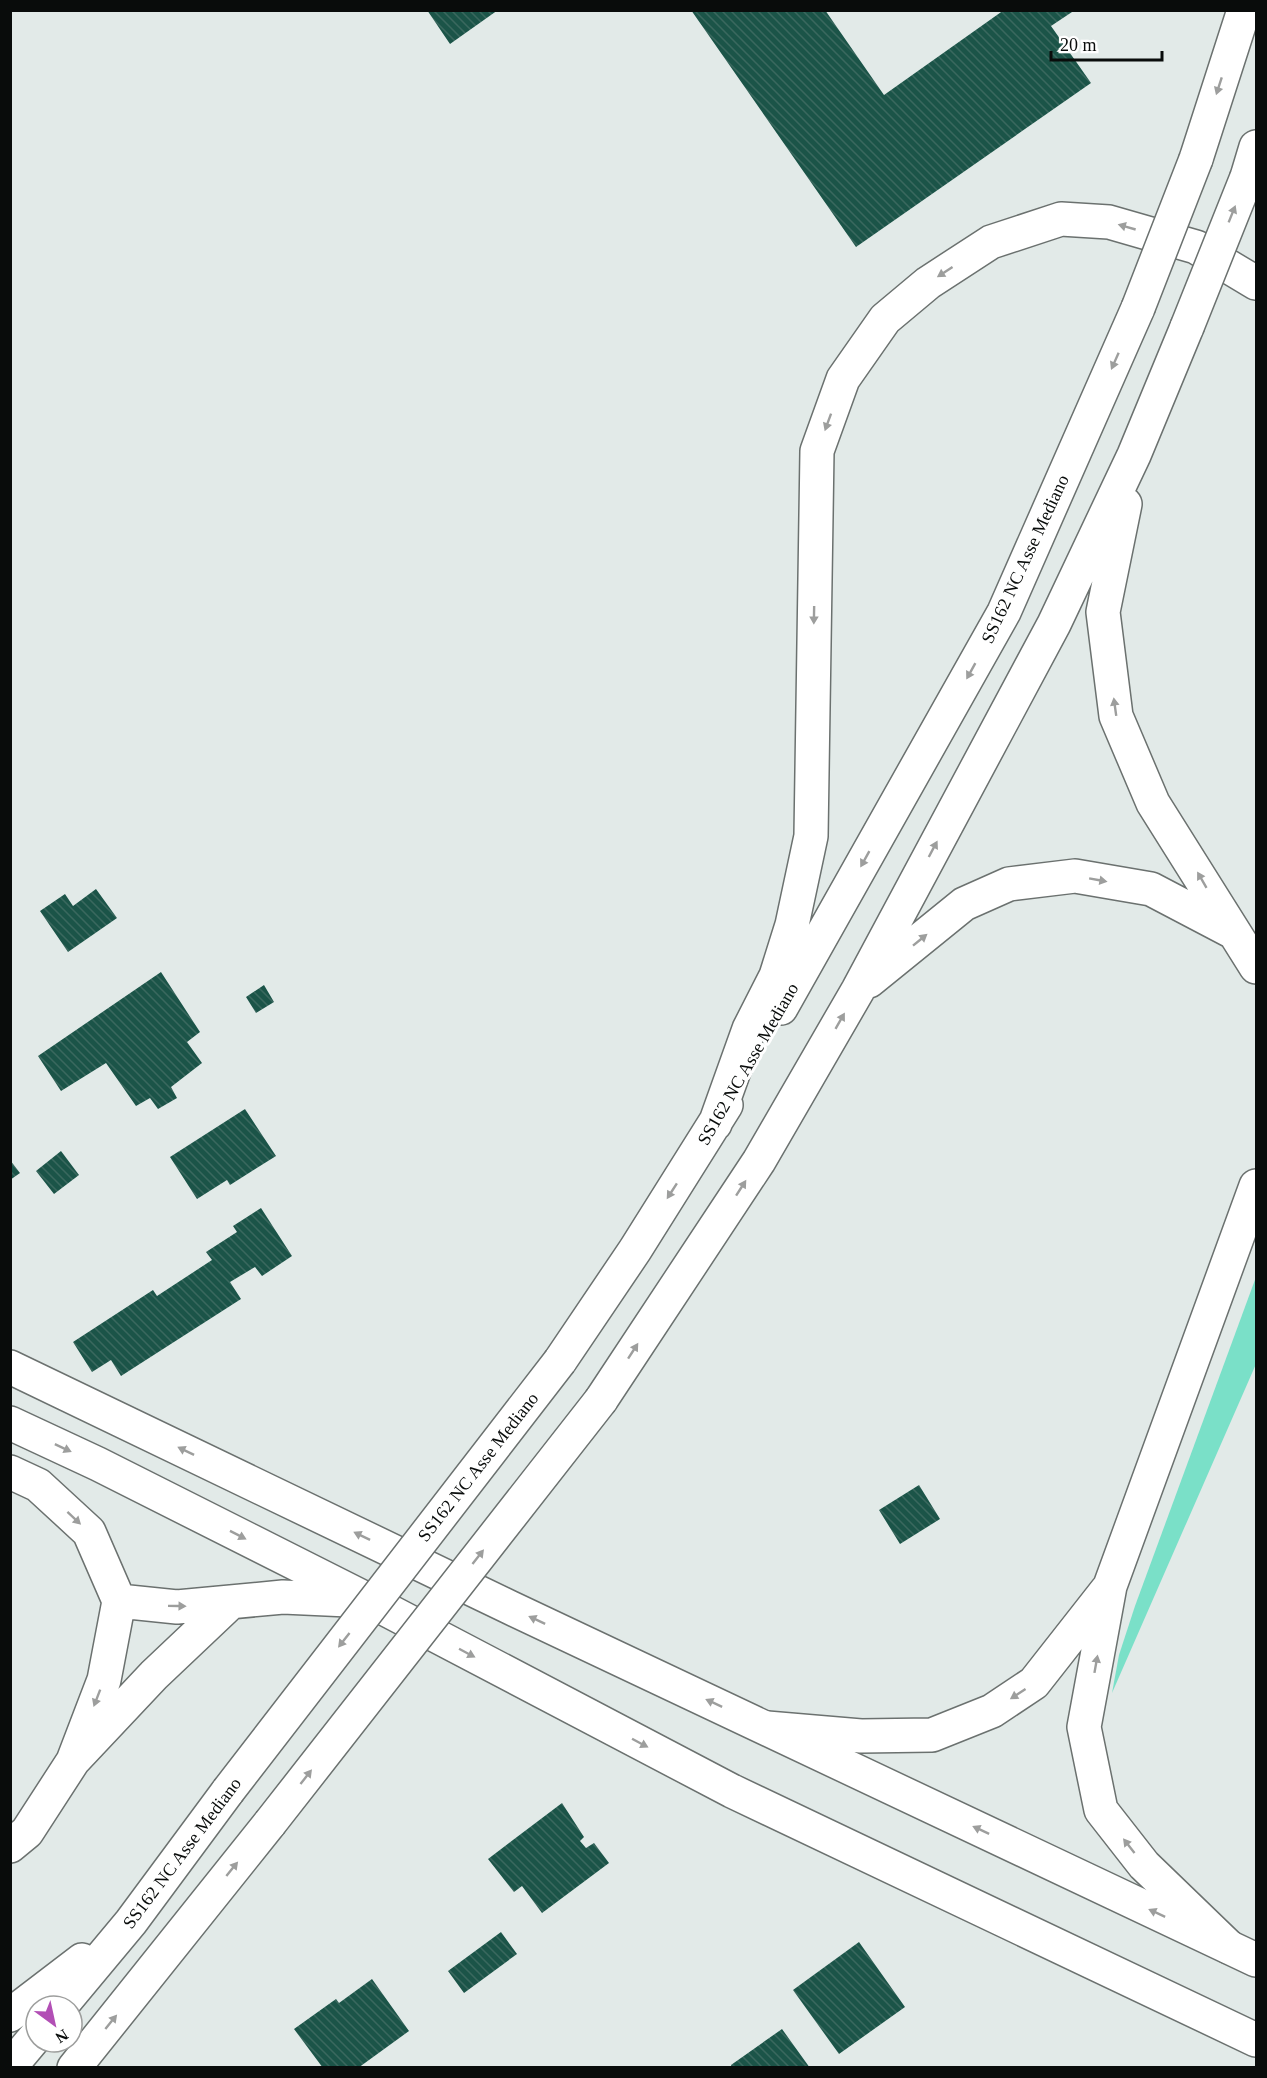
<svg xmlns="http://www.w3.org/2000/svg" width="1267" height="2078" font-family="Georgia,serif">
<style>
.green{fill:#7ae0c8}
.building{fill:url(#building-back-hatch)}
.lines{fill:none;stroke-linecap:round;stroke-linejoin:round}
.minor-casing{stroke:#6b716f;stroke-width:36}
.secondary-casing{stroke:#6b716f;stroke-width:36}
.trunk-casing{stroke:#6b716f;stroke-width:36}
.minor{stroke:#fff;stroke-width:33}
.secondary{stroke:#fff;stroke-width:33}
.trunk{stroke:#fff;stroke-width:33}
.trunk-bridge-casing{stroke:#6b716f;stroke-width:36;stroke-linecap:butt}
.trunk-bridge{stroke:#fff;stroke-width:33}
.oneway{fill:#9d9e9d}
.labels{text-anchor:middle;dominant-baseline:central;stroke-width:6;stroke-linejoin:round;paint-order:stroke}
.street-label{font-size:18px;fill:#090c0b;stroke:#fff}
</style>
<defs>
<pattern id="building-back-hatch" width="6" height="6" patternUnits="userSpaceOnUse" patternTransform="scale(1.5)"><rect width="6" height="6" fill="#1b5448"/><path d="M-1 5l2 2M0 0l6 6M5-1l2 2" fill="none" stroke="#3a685e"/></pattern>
</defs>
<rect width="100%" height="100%" fill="#e2eae8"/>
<path class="green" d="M1256,1277V1364L1112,1693L1119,1655L1135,1606Z"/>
<path class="building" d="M427,10H498L450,44Z
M691,10H825L884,95L1004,10H1075L1051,26L1091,83L856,247Z
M96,889L117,918L68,952L40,911L65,894L73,906Z
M161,972L200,1032L187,1042L202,1063L171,1087L177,1098L158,1109L150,1098L136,1106L106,1063L61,1091L38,1056Z
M264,985L274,1002L256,1013L246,997Z
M245,1109L276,1156L230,1185L227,1180L197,1199L170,1157Z
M61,1151L79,1175L54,1194L36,1171Z
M10,1160L20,1173L10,1180Z
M261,1208L292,1256L262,1276L255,1267L230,1282L241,1299L121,1376L111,1360L92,1372L73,1342L153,1290L157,1296L212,1260L206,1252L237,1232L233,1226Z
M919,1485L940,1519L900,1544L879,1510Z
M562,1803L584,1837L580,1841L586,1848L594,1843L609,1863L542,1913L522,1886L514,1892L488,1859Z
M501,1932L517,1954L464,1993L448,1971Z
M859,1942L905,2007L839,2054L793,1990Z
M372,1979L409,2031L358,2068H323L294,2029L336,1999L339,2003Z
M782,2029L810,2068H732L731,2065Z"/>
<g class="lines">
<defs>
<path id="minor" d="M10,1472L38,1485L89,1532L119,1601L104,1680L73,1761
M119,1601L177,1607L283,1597L370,1601
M10,1846L27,1832L73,1761L154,1675L229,1604"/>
<path id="secondary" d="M10,1367L509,1607L1256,1960
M10,1423L98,1464L370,1601L732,1791L1256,2040"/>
<path id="trunk" d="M1196,159L1244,10
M1247,177L1256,147
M1125,504L1103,612L1116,716L1153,803L1256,967
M869,981L964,904L1009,884L1075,876L1151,889L1231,931
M781,1008L1004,612L1138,308
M715,1124L749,1029L776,976L792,925L811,836L817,451L843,379L885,319L928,283L991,242L1061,219L1109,222L1196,247L1256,283
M560,1361L635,1250L726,1105
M601,1400L759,1161L858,990L1054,624L1134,455L1187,327
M767,1728L861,1736L932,1735L992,1711L1034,1683L1107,1590
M1229,1947L1144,1865L1101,1810L1084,1727L1110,1586L1256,1186
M61,2006L131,1922L228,1791
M10,2015L82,1960
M10,2067L36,2036
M74,2068L270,1823"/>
</defs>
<use href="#minor" class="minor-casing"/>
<use href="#secondary" class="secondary-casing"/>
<use href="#trunk" class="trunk-casing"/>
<use href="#minor" class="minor"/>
<use href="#secondary" class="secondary"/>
<use href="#trunk" class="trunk"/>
<defs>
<path id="trunk-bridge" d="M1138,308L1196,159
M1187,327L1247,177
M228,1791L560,1361
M270,1823L601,1400"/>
</defs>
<use href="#trunk-bridge" class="trunk-bridge-casing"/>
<use href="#trunk-bridge" class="trunk-bridge"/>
</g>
<defs><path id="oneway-solid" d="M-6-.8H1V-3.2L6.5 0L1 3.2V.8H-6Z" transform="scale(1.5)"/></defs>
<g class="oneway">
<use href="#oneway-solid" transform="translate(1219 86) rotate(108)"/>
<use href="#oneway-solid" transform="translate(1232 214) rotate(-68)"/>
<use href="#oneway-solid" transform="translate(1127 227) rotate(-164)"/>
<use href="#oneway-solid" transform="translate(945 272) rotate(147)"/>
<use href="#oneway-solid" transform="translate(1115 361) rotate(114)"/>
<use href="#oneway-solid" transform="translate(828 422) rotate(110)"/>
<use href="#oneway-solid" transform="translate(814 615) rotate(91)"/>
<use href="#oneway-solid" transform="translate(971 671) rotate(119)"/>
<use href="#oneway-solid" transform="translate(1115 707) rotate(-98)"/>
<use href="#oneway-solid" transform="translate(933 849) rotate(-62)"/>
<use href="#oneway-solid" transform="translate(865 859) rotate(119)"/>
<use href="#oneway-solid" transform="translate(1098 880) rotate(10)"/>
<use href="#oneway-solid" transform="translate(1202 880) rotate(-120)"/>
<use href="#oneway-solid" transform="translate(920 940) rotate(-39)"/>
<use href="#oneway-solid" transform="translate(840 1021) rotate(-60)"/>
<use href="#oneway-solid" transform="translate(741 1188) rotate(-57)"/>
<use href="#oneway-solid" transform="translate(672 1191) rotate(123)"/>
<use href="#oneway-solid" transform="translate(633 1351) rotate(-57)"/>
<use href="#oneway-solid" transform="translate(63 1448) rotate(25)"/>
<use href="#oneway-solid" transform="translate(186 1451) rotate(-154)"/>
<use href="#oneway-solid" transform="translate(74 1518) rotate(43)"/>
<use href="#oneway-solid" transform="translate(238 1535) rotate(27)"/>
<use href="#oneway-solid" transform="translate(362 1536) rotate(-154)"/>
<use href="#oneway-solid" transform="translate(478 1557) rotate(-52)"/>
<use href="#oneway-solid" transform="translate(177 1606) rotate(1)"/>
<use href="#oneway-solid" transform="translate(537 1620) rotate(-155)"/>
<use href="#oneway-solid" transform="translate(344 1640) rotate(128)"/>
<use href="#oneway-solid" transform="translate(467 1653) rotate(28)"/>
<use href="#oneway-solid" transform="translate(1096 1664) rotate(-80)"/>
<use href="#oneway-solid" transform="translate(1018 1694) rotate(147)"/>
<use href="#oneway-solid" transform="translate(97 1698) rotate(111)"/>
<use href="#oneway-solid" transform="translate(714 1703) rotate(-155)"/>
<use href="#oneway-solid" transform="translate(640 1743) rotate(28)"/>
<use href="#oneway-solid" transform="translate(306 1777) rotate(-52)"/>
<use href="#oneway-solid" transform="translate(981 1830) rotate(-155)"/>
<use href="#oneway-solid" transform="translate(1129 1846) rotate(-128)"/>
<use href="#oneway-solid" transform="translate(232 1869) rotate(-51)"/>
<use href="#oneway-solid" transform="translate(1157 1913) rotate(-155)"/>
<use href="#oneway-solid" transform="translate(111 2022) rotate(-51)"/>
</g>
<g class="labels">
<g class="street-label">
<text transform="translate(1025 559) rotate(-65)">SS162 NC Asse Mediano</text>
<text transform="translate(748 1064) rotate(-60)">SS162 NC Asse Mediano</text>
<text transform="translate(478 1467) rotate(-52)">SS162 NC Asse Mediano</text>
<text transform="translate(182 1853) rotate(-53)">SS162 NC Asse Mediano</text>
</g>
</g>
<rect width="1267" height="2078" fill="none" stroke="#090c0b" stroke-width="24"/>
<g transform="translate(54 2024) rotate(147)"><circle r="28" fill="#ffffff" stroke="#9d9e9d" stroke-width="1.5"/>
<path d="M0-4.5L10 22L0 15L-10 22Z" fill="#b24fb5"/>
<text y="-9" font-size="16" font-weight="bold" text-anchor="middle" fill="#090c0b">N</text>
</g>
<path d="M1051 51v9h111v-9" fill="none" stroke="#090c0b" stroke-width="3"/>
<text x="1060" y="51" font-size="18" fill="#090c0b" stroke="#ffffff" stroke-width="4.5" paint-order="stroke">20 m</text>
</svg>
